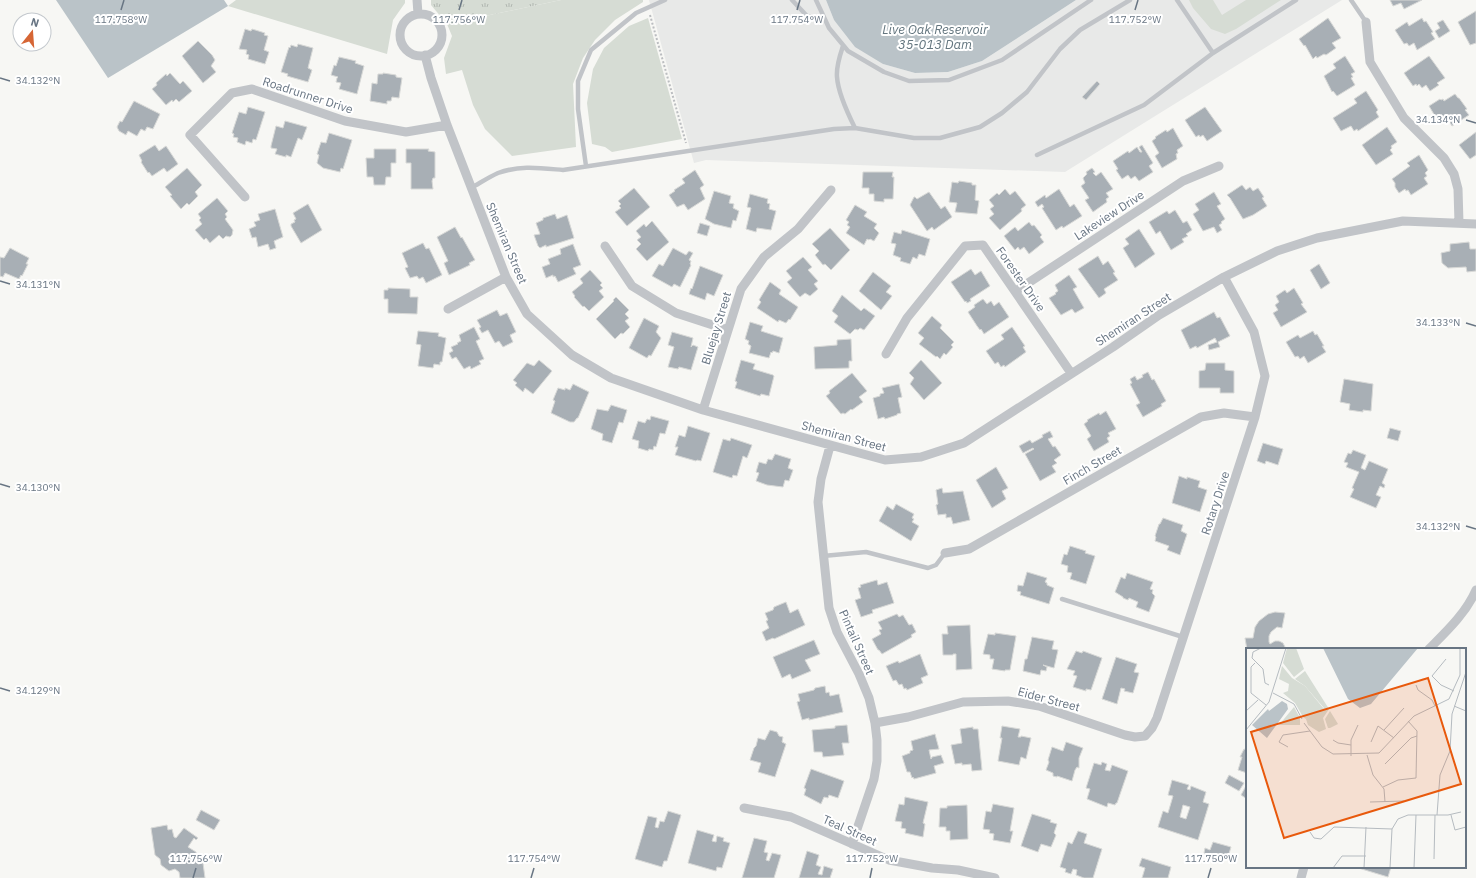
<svg xmlns="http://www.w3.org/2000/svg" width="1476" height="878" font-family="'IBM Plex Sans',sans-serif">
<style>
.built{fill:#e8e9e8}
.grass{fill:#d6dcd4}
.park{fill:url(#park-tufts)}
.water{fill:#bac3c8}
.building{fill:#a8afb5;stroke:#d8d9d7;fill-rule:evenodd}
.lines{fill:none;stroke-linecap:round;stroke-linejoin:round}
.path{stroke:#bbbdc0;stroke-width:2;stroke-dasharray:2 2;stroke-linecap:butt}
.service{stroke:#c1c4c8;stroke-width:4.5}
.minor{stroke:#c1c4c8;stroke-width:9}
.ticks{fill:none;stroke:#687583;stroke-width:1.5}
.labels{text-anchor:middle;dominant-baseline:central;stroke-width:4;stroke-linejoin:round;paint-order:stroke}
.street-label{font-size:12px;fill:#687583;stroke:#fff}
.water-label{font-size:13px;font-style:italic;fill:#64767f;stroke:#fff}
.inset-road{fill:none;stroke:#b5bbc0;stroke-width:1}
.view{fill:#e8590c;fill-opacity:0.15;stroke:#e8590c;stroke-width:2}
.inset-edge{fill:none;stroke:#687583;stroke-width:2}
.ticks-label{font-size:10px;text-anchor:middle;fill:#687583;stroke:#fff;stroke-width:4;stroke-linejoin:round;paint-order:stroke}
</style>
<defs>
<pattern id="park-tufts" width="24" height="20" patternUnits="userSpaceOnUse"><rect width="24" height="20" fill="#d6dcd4"/><path d="M3 7l-1-3M5 7V3M7 7l1-3M15 17l-1-3M17 17v-4M19 17l1-3" fill="none" stroke="#b1b7b1"/></pattern>
</defs>
<rect width="100%" height="100%" fill="#f7f7f4"/>
<path class="built" d="M649,0H826L834,20L883,64L915,73L948,72L982,61L1076,0H1342L1065,172L706,160L694,163Z"/>
<path class="grass" d="M236,0H405V3L393,20L387,54L228,6Z
M561,0H643V2L615,20L595,40L583,58L573,84L576,147L512,156L485,129L473,105L462,70L446,74L444,58L452,36L447,24Z
M1189,0H1213L1222,15L1246,0H1281L1236,29L1225,34L1211,29L1193,8Z
M648,18L682,139L612,152L605,147L592,144L587,103L593,69L604,48L629,26Z"/>
<path class="park" d="M431,0H561L447,24L431,5Z"/>
<path class="water" d="M56,0H224L228,6L108,78Z
M826,0H1076L982,61L948,72L915,73L883,64L855,47L834,20Z"/>
<path class="building" d="M1390,0H1422L1404,9L1401,3L1393,6Z
M1476,11V43L1470,45L1458,22Z
M1328,18L1341,38L1332,43L1336,48L1326,55L1324,54L1317,58L1316,56L1313,59L1305,45L1304,46L1299,39Z
M1422,18L1424,22L1426,21L1433,32L1431,33L1435,39L1417,50L1414,43L1409,46L1407,43L1404,44L1395,30L1407,22L1409,26Z
M1443,20L1450,31L1439,38L1435,31L1440,28L1437,23Z
M245,29L251,31L252,29L265,33L264,35L268,36L264,50L269,52L265,64L248,59L249,55L246,54L247,50L239,49Z
M198,41L212,55L215,60L211,66L216,72L203,83L182,56Z
M298,44L313,48L308,68L312,70L308,82L287,76L288,74L281,72L289,47L290,48L291,45L297,47Z
M1345,56L1355,72L1351,74L1353,77L1351,78L1355,85L1337,96L1333,91L1332,92L1324,76L1336,68L1333,64Z
M1429,56L1445,78L1437,83L1439,85L1430,91L1426,85L1422,88L1419,84L1417,86L1416,84L1413,86L1404,73Z
M339,57L356,61L355,63L364,66L357,94L339,89L341,83L336,82L337,78L338,77L331,75L334,65L336,66Z
M170,73L180,84L183,81L192,91L179,102L176,99L173,102L172,100L166,105L152,89L157,85L156,83L166,74L167,76Z
M383,73L396,75V77L402,78L399,98L392,97L391,101H387V104L370,101L372,83L377,84L378,74H383Z
M1097,81L1100,84L1086,100L1082,97Z
M1366,91L1378,110L1376,112L1379,117L1358,131L1357,129L1354,131L1351,126L1341,131L1333,118L1357,103L1354,99Z
M1455,94L1458,98H1459L1467,109L1465,110L1469,115L1452,126L1448,119L1444,122L1442,119L1438,121L1429,106L1440,99L1441,100L1443,99L1444,101Z
M134,101L160,114L153,129L147,127L145,131L141,129L137,136L128,131L126,135L119,131L117,127L120,121L122,122Z
M248,107L265,112L256,140L253,139L252,143L246,141L245,145L237,142L238,138L233,137L234,134L232,133L239,112L246,114Z
M1205,107L1222,131L1207,141L1203,135L1200,137L1199,135L1196,137L1185,120Z
M285,121L307,127L302,140L298,138L291,157L286,155V157L275,154L277,149L271,148V146L276,126L283,128Z
M1387,127L1397,142L1391,146L1392,148L1390,150L1393,154L1376,165L1362,145Z
M1173,128L1183,146L1177,150L1178,153L1176,154L1177,159L1162,168L1155,156L1159,153L1152,141L1156,138L1155,137L1166,130L1167,132Z
M1476,132V155L1470,159L1459,145Z
M329,133L352,140L343,169L341,168L340,172L323,168L317,163L319,155L317,154L321,142L326,143Z
M155,145L159,151L166,146L178,164L167,172L164,168L152,176L149,172L148,173L141,162L142,161L139,155Z
M1142,145L1153,163L1149,166L1153,172L1139,181L1135,176L1131,179L1128,175L1122,179L1116,170L1118,169L1113,161L1128,151L1129,153L1137,147L1140,152H1142L1139,147Z
M374,149H396V163H391V177H386L385,185H374L373,177H367L366,158H374Z
M406,149H429L428,151L435,152V178H433L432,181L433,189H411V163H406Z
M1419,155L1428,170L1425,173L1427,176L1424,178L1428,184L1411,195L1408,190L1406,191L1405,189L1399,193L1395,187V183L1392,179L1410,166L1407,163Z
M187,168L202,185L195,192L198,196L189,205L187,203L181,209L170,196L172,195L165,187Z
M1092,168L1095,172L1093,173L1096,176L1101,172L1113,189L1106,193L1109,197L1106,199L1107,202L1093,212L1085,200L1089,198L1081,186L1085,183L1083,178L1087,174L1086,172Z
M695,170L704,185L700,188L705,199L688,210L684,204L677,207L669,195L675,191L674,190L685,183L682,179Z
M863,172H893L892,177H894L893,199H884V202L874,201V194H869V188H862Z
M959,181L972,183V185H976L975,200L979,201L977,214L955,212L957,203L949,202L952,182L958,183Z
M1242,185L1246,190L1250,187L1253,191L1258,188L1264,197L1262,198L1267,206L1253,215L1243,219L1230,198L1227,195Z
M634,188L650,207L627,226L615,212L621,208L619,206L621,204L618,201Z
M1005,189L1010,195L1015,191L1026,205L1021,209L1022,211L1000,230L989,218L994,214L990,209L994,206L989,200L997,193L999,195Z
M1059,189L1070,207L1074,204L1082,216L1063,228L1062,226L1056,230L1042,208L1044,207L1042,204L1038,207L1035,202L1045,195L1046,198Z
M714,191L731,196L729,203L734,204L733,208L739,211L736,221L733,220L731,228L714,224L705,219Z
M929,192L941,209L945,206L952,217L934,230L932,227L927,231L910,205L914,197H915L917,199Z
M1214,192L1221,204L1217,206L1225,219L1221,222L1222,223L1219,225L1222,230L1217,233L1214,227L1203,231L1193,214L1199,210L1195,204Z
M750,194L768,199L767,203L770,204L769,209L776,211L771,230L757,228L756,232L746,229L751,208L747,207Z
M217,198L228,211L225,214L227,217L225,219L233,230L232,235L230,237L226,236L223,239L219,235L210,243L206,238L204,240L195,230L202,224L199,220L201,218L198,214Z
M308,204L322,230L301,243L291,226V224L295,222L294,220L296,219L293,213Z
M855,205L867,212L864,216L877,224L874,228L879,233L874,241L870,239L869,240L867,239L864,245L846,233L850,227L847,225L849,222L846,220Z
M275,209L283,237L274,241L276,248L270,250L268,244L258,247L256,237L252,238L249,229L256,226L254,222L260,220L258,214Z
M1175,210L1183,223L1187,221L1192,230L1186,234L1188,236L1182,239L1184,242L1171,250L1160,231L1156,234L1149,222L1167,211L1169,214Z
M555,214L557,219L567,215L574,238L546,247V245L540,248L538,246L534,235L540,234L536,223L543,220V218Z
M652,221L669,242L647,261L636,249L641,244L637,240L641,237L636,231L644,224L646,227Z
M1029,222L1032,226L1034,225L1042,235L1040,237L1044,242L1029,254L1024,247L1020,250L1018,247L1015,250L1004,236L1015,227L1018,231Z
M700,223L710,226L707,236L697,233Z
M455,227L461,238L462,237L475,260L469,263L470,265L449,275L444,263L448,261L437,237Z
M830,228L850,250L831,270L825,264L823,265L815,255L819,251L812,244Z
M1139,229L1155,254L1135,268L1123,248L1129,244L1125,239Z
M902,230L930,239L925,256L919,254L917,259L913,257L910,264L900,261L901,258L893,255L896,244L891,243L894,232L901,234Z
M1469,242L1470,249H1476V271L1467,272L1466,267L1448,268L1442,263L1441,253L1450,251V244Z
M423,243L426,249L429,248L442,275L426,283L423,277L419,279L417,276L410,278L405,268L408,267L402,253Z
M573,244L581,265L573,268L576,274L558,282L555,276L553,277V275L546,278L542,267L550,264L548,259L561,254L560,249Z
M10,248L29,258L26,264H28L22,276L21,275L19,279L5,273L3,277L0,276V257L4,258Z
M673,248L686,255L689,251L693,253L689,260L691,261L690,264L691,265L680,287L674,284L672,287L652,276L659,264L663,266Z
M1098,256L1103,265L1108,261L1115,272L1113,273L1118,280L1104,289L1106,293L1099,298L1078,269Z
M803,257L812,267L808,270L818,281L814,284L818,289L810,296L805,293L800,297L787,282L792,278L786,271Z
M1319,264L1330,283L1321,289L1310,270Z
M700,266L723,275L714,296L707,293L705,300L689,294L691,288L692,289Z
M971,269L975,275L981,271L990,286L970,299L971,301L967,303L966,301L965,302L951,282Z
M590,270L602,283L600,285L603,288L599,291L604,297L589,311L584,306L583,307L574,297L575,296L572,292L583,283L580,279Z
M873,272L891,286L886,292L892,296L881,310L859,291Z
M1069,275L1077,287L1073,289L1084,308L1075,313L1072,309L1061,315L1049,298L1056,294L1055,293L1058,291L1055,285Z
M770,282L781,290L779,294L798,307L790,320L789,319L786,323L779,320L778,322L757,308L761,302L759,300Z
M388,288L410,289V297H418L417,314L388,313V299H384V290H388Z
M1294,288L1303,303L1301,304L1307,312L1281,327L1273,313L1278,310L1275,305L1279,302L1276,296L1285,290L1287,293Z
M842,295L861,311L864,308L875,316L864,330L860,328L858,330L855,329L850,334L834,322L838,316L832,311Z
M616,297L629,310L625,314L629,318L625,321L630,327L623,334L621,333L615,339L596,319L614,301L613,300Z
M983,299L987,304L991,301L994,306L999,302L1009,317L984,334L981,329L980,330L977,326L968,312L975,307L974,305Z
M497,310L500,316L507,313L516,332L510,335L513,342L503,347L499,341L495,343L488,330L482,333L479,328L481,327L477,320Z
M1214,312L1217,318L1220,317L1230,336L1218,342L1220,347L1209,350L1208,345L1217,342L1215,338L1197,348L1196,346L1190,349L1181,330Z
M932,316L942,325L940,328L954,342L951,345L953,347L946,355L944,353L940,359L937,356L936,357L919,344L924,338L918,333Z
M644,318L659,326L656,332L661,338L651,356L649,355L647,358L629,348Z
M750,322L763,326L761,331L783,338L779,353L773,351L772,353L771,352L769,358L749,353L751,346L748,344L749,341L745,339Z
M474,327L480,339L476,341L484,359L479,361L481,364L471,369L470,366L464,369L456,357L452,359L449,353L453,351L451,347L458,344L457,343L461,341L459,335Z
M1012,327L1025,346L1023,347L1026,352L1005,367L1004,365L1001,367L998,362L995,364L986,351L1004,339L1001,335Z
M418,331L439,333L438,336L446,338L442,362H440V365L434,364L433,368L418,366L421,345L416,344Z
M1313,331L1315,335L1317,334L1324,346H1322L1326,352L1308,363L1304,356L1300,359L1298,356L1295,357L1286,342L1298,335L1300,338Z
M672,332L693,338L691,347L693,345L698,347L691,370L679,367L678,369L668,367L674,347L668,345Z
M851,339L852,361H849V368L815,369L814,347L837,345V340Z
M539,360L552,371L533,394L525,388L523,392L515,385L517,383L513,380L514,379L527,363L534,366Z
M741,360L755,364L753,369L773,375L774,376L769,396L761,394L760,396L735,388L737,382L735,381Z
M921,360L942,383L924,400L910,384L914,378L909,373Z
M1206,363H1225V370L1234,371V393H1220V388H1199V371L1205,370Z
M1148,372L1152,380L1154,379L1166,401L1161,404L1162,406L1143,417L1136,405L1140,403L1130,384L1132,383L1130,379L1135,376L1137,380L1143,377L1142,375Z
M852,373L867,391L859,397L863,402L852,410L851,409L845,414L843,413L841,414L826,396L830,393L829,391Z
M1344,379L1373,384L1371,411L1363,410V412L1349,410L1350,404L1340,402Z
M573,384L589,392L578,418H577L574,422H570L551,413L555,401L553,400L558,388L565,390V388L570,390Z
M899,384L902,397L898,398L901,413L897,414V415L885,419L884,417L878,419L873,398L880,396V394L884,393L882,388Z
M611,405L627,410L623,423L619,422L612,443L602,440L603,434L591,429L597,409L608,411Z
M1106,411L1116,429L1108,433L1110,436L1107,438L1109,442L1094,451L1087,439L1091,436L1084,424L1088,421L1087,420L1099,413L1100,415Z
M651,416L669,421L665,434L660,433L656,447L654,446L653,450L649,449L648,451L638,448L639,441L632,439L638,421L645,423L647,419L650,420Z
M688,426L710,433L701,461L697,460L696,461L675,455L678,447H675L679,435L685,437Z
M1390,428L1401,431L1398,441L1387,438Z
M1050,431L1053,437L1048,439L1053,447L1055,446L1061,455L1054,460L1057,463L1052,466L1056,472L1040,481L1025,454L1034,449L1033,448L1023,453L1019,446L1030,440L1032,443L1043,437L1042,435Z
M731,438L752,445L747,458L743,456L737,476L733,475L732,478L713,472L723,439L730,441Z
M1263,443L1283,449L1278,465L1266,461L1265,464L1257,461Z
M1353,450L1366,455L1361,468L1365,470L1369,461L1388,469L1382,483L1385,485L1384,488L1380,486L1376,495L1381,497L1376,508L1350,497L1354,489L1352,488L1359,472L1346,467L1348,463L1344,462L1348,453L1351,454Z
M775,454L791,459L788,468L793,470L789,481L785,480L783,487L767,485L756,481L759,473L756,472L759,462L766,464L768,459L772,460Z
M996,467L1008,488L1002,491L1006,499L992,508L976,480Z
M1179,476L1187,479V477L1200,481L1198,487L1207,490L1200,512L1172,503Z
M942,488L943,493L963,491L970,520L953,524L951,517L946,518V514L938,515L936,505L938,504L936,490Z
M896,504L914,514L912,518L914,519L912,522L919,526L911,541L879,521L887,506L893,510Z
M1163,518L1183,525L1181,531L1187,534L1180,555L1167,550L1169,546L1155,541L1156,537L1155,536L1159,524H1160Z
M1070,546L1086,551L1085,553L1095,556L1086,584L1070,579L1072,573L1067,572L1068,566L1061,564L1064,554L1067,555Z
M1027,572L1047,578L1045,582L1047,583V585L1054,588L1049,604L1020,595L1021,592L1017,591L1018,585L1023,586Z
M1127,573L1153,582L1150,589L1153,590L1152,593L1155,596L1149,612L1136,607L1138,602L1129,598L1128,600L1123,598V597L1115,592L1121,577L1125,579Z
M877,580L878,585L887,582L894,603L872,610L873,613L861,617L855,600L861,598L858,588L861,587L860,585Z
M786,602L790,613L798,609L805,625L774,639L773,638L766,641L762,632L769,628L766,621L768,620L765,613L773,610L774,607Z
M1275,612L1285,613L1282,628L1277,627L1271,632L1269,636V642L1270,644L1275,641H1279L1283,643L1286,649H1247V650L1245,638H1253L1255,627L1259,621L1268,614Z
M897,614L899,617L903,615L909,625L912,624L916,632L911,635L912,637L882,654L879,650H878L872,639L881,634L879,630L882,629L878,622Z
M970,625L972,669L956,670V654H953V655H943L942,634H948L947,626Z
M995,633L1016,636L1010,670H1005V671L992,669L994,659H990V655L983,654L988,634L995,635Z
M1032,637L1054,641L1052,649L1058,650L1054,668L1043,665L1047,667L1046,671L1041,670L1040,675L1023,671L1025,659H1027Z
M814,640L820,654L805,660L811,671L792,679L790,674L782,678L773,657Z
M1076,651L1082,653L1083,651L1102,658L1091,690L1086,689V691L1073,687L1077,676L1073,675L1075,671L1067,669Z
M920,654L928,675L921,678L923,683L907,690L906,688L904,689L902,684L899,685L896,680L893,681L886,666L898,661L899,663Z
M1116,657L1137,664L1134,672L1139,673L1133,693L1124,691L1125,689L1121,688L1117,704L1102,699Z
M825,686L826,693L829,692L830,696L839,694L843,712L809,720V718L802,720L797,702L800,701L798,694L814,690L815,688Z
M847,725L849,743H842L844,755L823,757L822,752H814L812,730L835,728V726Z
M1002,726L1020,729L1018,737H1021V736L1031,738L1026,759L1021,757L1019,765L998,761L1002,738H1000Z
M973,727V729H978L982,770L972,771L971,764L962,765V763L955,764L951,745L962,743L960,729Z
M770,730L777,732L779,736L783,737L782,742L786,744L775,777L758,772L761,763L750,760L754,748L756,746L758,738L765,740Z
M935,734L939,749L929,750L931,759L932,757L941,755L944,763L934,766L936,773L914,779L913,777L912,778L910,772H907L902,756L910,753V751L913,750L911,741Z
M1066,742L1083,748L1079,758V768L1077,767L1075,770L1072,781L1057,776V777L1053,776V773L1046,770L1049,762L1048,760L1052,747L1063,751Z
M1244,749L1247,750V773L1238,770L1242,757H1240Z
M1102,762L1107,764L1105,770L1110,771L1112,765L1128,771L1117,803H1116L1115,805L1108,803L1107,807L1087,799L1090,789L1086,788L1094,763L1101,765Z
M811,769L844,781L838,798L829,795L828,798L824,797L821,804L804,795L806,789L804,788Z
M1229,775L1244,783L1239,791L1225,783Z
M1172,780L1189,785L1187,789L1190,790L1191,786L1206,792L1203,802L1209,804L1198,840L1158,827L1163,811L1168,813L1173,796L1168,795ZM1183,805L1190,807L1186,819L1180,817Z
M1247,784V799L1241,795Z
M905,797L928,802L923,823L925,824L923,837L905,833L906,829L901,828L902,822L895,821L899,804L904,805Z
M993,804L1014,808L1010,831H1013L1010,843L993,840L994,834L989,833L990,830L983,829L986,811L991,812Z
M967,805L968,839L950,840V831H946V827H939L940,808H947V806Z
M201,810L220,820L214,830L196,820Z
M668,811L681,815L667,861H664L662,867L635,859L648,816L657,818L655,827L658,828L660,821L664,822Z
M1032,814L1051,820L1050,822L1057,824L1054,833L1056,835L1051,847L1041,844L1038,852L1021,846Z
M167,825L168,830L172,829L174,837L176,838L184,828L198,838L196,840L194,838L188,847L196,852L198,864L203,863L205,878H180L179,872L175,869L169,871L161,865L160,859L155,855L151,828Z
M697,830L714,835L712,841L716,842L717,836L724,838L723,841L730,843L722,868L717,867L716,871L688,863Z
M1078,831L1087,834L1084,843L1102,849L1093,878H1084L1076,875L1077,870L1073,869L1071,874L1065,872L1066,869L1060,867L1068,842L1072,844Z
M754,838L767,841L764,852L768,853L766,860L769,861L772,853L781,855L774,878H742Z
M1213,842L1231,847L1228,857L1222,855L1221,857L1209,854V856L1206,855V854L1204,853L1205,848L1210,850Z
M807,851L819,855L816,865L821,867L818,874L822,875L824,866L833,869L830,878H799Z
M1142,858L1171,867L1168,878H1142L1145,868L1139,866Z
M1355,867H1391L1388,877Z"/>
<g class="lines">
<path class="path" d="M650,15L686,143"/>
<path class="service" d="M792,0L807,16L824,19
M816,0L829,28L848,51L884,72L909,81L949,80L1002,60L1091,0
M1177,0L1213,53
M1351,0L1366,22
M843,46C840,55 836,66 837,77C838,92 848,114 855,128
M1037,155L1144,105L1213,53L1296,0
M586,166L578,109V81L591,50L636,13L665,0
M471,188C480,183 489,177 498,173C520,165 540,168 563,170L834,129L855,128L914,138H940L980,127L1002,113L1027,92L1060,49L1080,30L1130,0
M823,556L866,552L928,568L936,565L945,553
M1062,599L1183,637"/>
<path class="minor" d="M417,0L418,14
M400 35a21 21 0 1 1 42 0a21 21 0 1 1-42 0Z
M1366,22L1370,62L1404,118L1444,158L1454,174L1458,189L1459,223
M425,55L431,78L447,125L506,277L527,314L572,355L611,378L703,410L885,460L921,457L964,443L1113,347L1159,315L1224,277L1277,251L1317,238L1403,221L1476,224
M245,197L190,135L232,93L252,89L345,121L406,132L447,125
M605,246L632,286L676,313L728,330
M1016,291L1183,181L1219,166
M448,309L506,277
M886,354L907,318L965,246L983,245L1071,373
M703,410L741,289L764,257L798,229L831,190
M830,446L821,479L818,502L829,608L837,632L859,674L869,698L875,723L877,740V761L874,779L852,844
M945,553L969,549L1201,417L1224,413L1255,417
M1429,649C1447,631 1466,613 1476,590
M875,723L908,717L963,702L1008,701L1039,706L1125,735L1135,737L1145,736L1152,728L1157,718L1255,417L1265,376L1254,332L1224,277
M744,808L791,817L889,860L932,868L958,870L995,878
M1301,878L1304,867"/>
</g>
<path class="ticks" d="M121,10L124,0M459,10L462,0M797,10L800,0M1135,10L1138,0M0,78L10,81M1466,120L1476,123M0,281L10,284M1466,323L1476,326M0,484L10,487M1466,526L1476,529M0,688L10,691M193,878L196,868M531,878L534,868M870,878L872,868M1208,878L1211,868"/>
<g class="labels">
<g class="street-label">
<text transform="translate(308 95) rotate(18)">Roadrunner Drive</text>
<text transform="translate(1109 215) rotate(-33)">Lakeview Drive</text>
<text transform="translate(507 243) rotate(67)">Shemiran Street</text>
<text transform="translate(1021 279) rotate(55)">Forester Drive</text>
<text transform="translate(1133 319) rotate(-33)">Shemiran Street</text>
<text transform="translate(716 328) rotate(-73)">Bluejay Street</text>
<text transform="translate(844 436) rotate(15)">Shemiran Street</text>
<text transform="translate(1092 465) rotate(-30)">Finch Street</text>
<text transform="translate(1215 503) rotate(-72)">Rotary Drive</text>
<text transform="translate(857 642) rotate(66)">Pintail Street</text>
<text transform="translate(1049 699) rotate(15)">Eider Street</text>
<text transform="translate(850 830) rotate(24)">Teal Street</text>
</g>
<g class="water-label">
<text x="935" y="29">Live Oak Reservoir<tspan x="935" dy="15">35-013 Dam</tspan></text>
</g>
</g>
<g transform="translate(1246 648)">
<rect width="220" height="220" fill="#f7f7f4"/>
<path d="M41,0H50L58,21L48,29L37,15ZM59,23L83,61L77,70L80,81L73,84L62,77L60,71L78,60L59,38L49,31ZM48,59L54,70V77H33ZM84,63L92,76L84,80H82L79,71Z" fill="#d6dcd4"/>
<path d="M36,18L46,30L59,38L78,61L60,71L57,69L49,55L37,45L42,43L43,36L33,31Z" fill="#d6dcd4"/>
<path d="M77,0H172L125,56L114,60L102,51ZM36,53L41,56L42,61L21,90L6,77L22,61L23,63Z" fill="#bac3c8"/>
<path class="inset-road" d="M15,0L7,4L6,10L17,21L19,35L23,37M200,11L186,28L195,37L208,43M9,15L5,19V45L20,57M170,37L172,42L186,52L189,58M27,45L48,56L56,71M208,58L220,63M0,63L12,52M58,75L76,99L87,106L133,105L168,68L203,51L214,27V0M0,82L23,54L40,0M138,82L158,60M87,92L92,95L105,97M125,94L132,78L148,90M42,99L33,94L37,87L64,83M121,107L127,127L138,141L139,154M105,108V92L112,77M139,116L165,90L171,88M137,139L152,132L170,130L171,83L162,73M124,154L158,153M191,167L194,127L204,103L206,66L220,24M205,167L209,182L220,179M64,184L68,190L75,191L88,179L146,181M188,211L189,167M87,220L96,208H120M118,220L120,179M144,220L146,181L152,171L162,167H202L215,164M168,220L170,167"/>
<path class="view" d="M182,30L215,136L38,190L5,84Z"/>
<rect width="220" height="220" class="inset-edge"/>
</g>
<g class="ticks-label">
<text x="121" y="23">117.758°W</text>
<text x="459" y="23">117.756°W</text>
<text x="797" y="23">117.754°W</text>
<text x="1135" y="23">117.752°W</text>
<text x="38" y="84">34.132°N</text>
<text x="1438" y="123">34.134°N</text>
<text x="38" y="288">34.131°N</text>
<text x="1438" y="326">34.133°N</text>
<text x="38" y="491">34.130°N</text>
<text x="1438" y="530">34.132°N</text>
<text x="38" y="694">34.129°N</text>
<text x="196" y="862">117.756°W</text>
<text x="534" y="862">117.754°W</text>
<text x="872" y="862">117.752°W</text>
<text x="1211" y="862">117.750°W</text>
</g>
<g transform="translate(32 32) rotate(17)"><circle r="19" fill="#ffffff" stroke="#c3c8cd"/>
<path d="M0-3L7 15L0 10L-7 15Z" fill="#d66635"/>
<text y="-6" font-size="11" font-weight="bold" text-anchor="middle" fill="#687583">N</text>
</g>
</svg>
